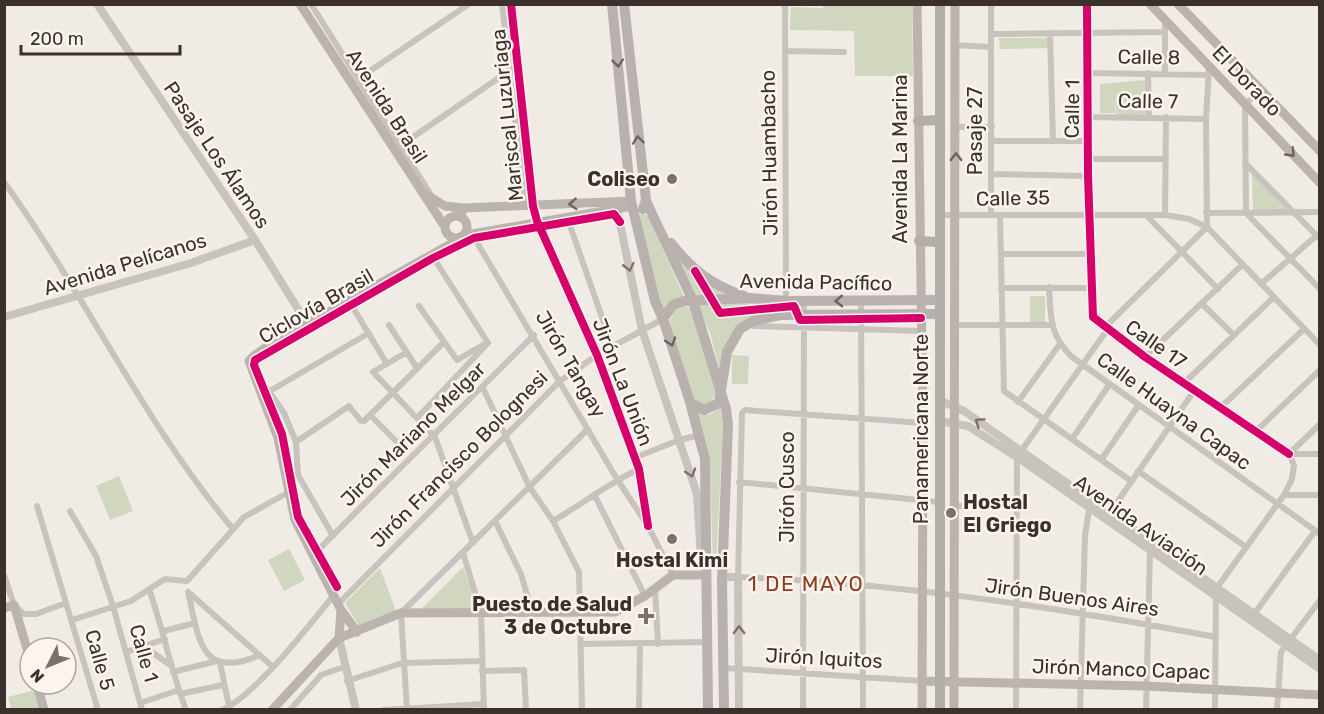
<svg xmlns="http://www.w3.org/2000/svg" width="1324" height="714" font-family="Rubik,sans-serif">
<style>
.green{fill:#d1d6bf}
.lines{fill:none;stroke-linecap:round;stroke-linejoin:round}
.minor{stroke:#c9c3be;stroke-width:6}
.tertiary{stroke:#c9c3be;stroke-width:8}
.secondary{stroke:#bab3ae;stroke-width:9}
.primary{stroke:#b8b1ad;stroke-width:10}
.trunk{stroke:#b4aea8;stroke-width:10}
.cycleway-casing{stroke:#fbf5ee;stroke-width:11}
.cycleway{stroke:#d6006c;stroke-width:8}
.oneway{stroke:#6d645f}
.oneway2{stroke:#6e645f}
.oneway3{stroke:#7b726d}
.poi-dot{fill:#7a716c;stroke:#fbf5ee;stroke-width:2}
.labels{text-anchor:middle;dominant-baseline:central;stroke-width:5;stroke-linejoin:round;paint-order:stroke}
.street-label{font-size:20px;fill:#3b302b;stroke:#fbf5ee}
.poi-label{font-size:20px;font-weight:bold;fill:#3b302b;stroke:#fbf5ee;text-anchor:end}
.neighbourhood-label{font-size:21px;letter-spacing:1.5px;fill:#8c3b22;stroke:#fbf5ee}
</style>
<rect width="100%" height="100%" fill="#f0ebe5"/>
<path class="green" d="M823,5H912L913,76H855L854,31L790,30L791,7L823,8Z
M999,38H1049L1050,48L1000,49Z
M1147,80L1148,117H1116V98L1115,113H1100V84Z
M1252,172L1287,210L1253,211Z
M642,213L648,216L685,299L670,303L661,313L638,215Z
M675,253L739,296L695,297Z
M1030,296H1045V323H1030Z
M697,303H796L799,308L749,319L720,371L710,333Z
M684,306L691,308L717,394L707,406L694,402L668,324L675,310Z
M732,355L749,356L748,384H732Z
M720,407L723,425L716,566L713,563L710,463L697,412L709,415Z
M119,476L133,511L110,520L96,486Z
M289,549L305,580L284,591L268,560Z
M463,567L478,609H421Z
M380,568L396,611L359,626L345,603Z
M35,690L41,709H11L8,697Z"/>
<g class="lines">
<path class="minor" d="M311,4L433,198
M502,4L525,207
M511,4L533,206L537,221L597,355L639,469L648,526
M785,4L786,301
M1087,4L1088,176L1093,317L1145,357L1289,454
M1050,33L1053,141
M992,34L1163,32
M955,45L990,47
M785,51L844,52
M1089,73L1208,75
M1148,73L1149,117
M1165,74V21
M358,79L469,4
M1261,89L1245,105L1246,213L1320,289
M1089,117L1206,119
M956,127H992
M992,141H1088
M400,146L513,68
M1088,159H1166
M1245,163L1320,239
M992,174L1088,176
M4,182C85,294 144,423 233,529
M1206,213L1320,212
M991,214V4
M938,215H1165L1189,219L1207,227L1320,345
M1000,215L1004,391L1131,481
M1165,215L1166,117
M1147,216L1218,289
M567,217L612,346
M472,234L617,479L648,526L673,575
M431,254L488,343
M1001,254H1090
M1261,284L1316,236
M1049,287C1051,318 1049,334 1072,357L1320,534
M1001,288H1090
M349,301L387,364
M861,301L863,710
M1202,304L1234,335
M419,306L457,360L483,345
M389,325L417,368
M954,325H1051
M754,326L922,331
M1104,328L1207,227L1206,119L1209,67
M407,352L373,372L435,437L473,543
M1145,357L1243,264
M255,371L284,413L296,442L349,406L361,421H364L443,343
M1184,383L1274,297
M483,388L529,486L553,521L579,572L582,710
M270,391L369,333
M1018,402L1059,345
M1220,408L1304,329
M370,415L396,441
M417,418L488,343
M923,423L745,410L742,413L738,577C898,583 1059,608 1216,637
M1255,432L1320,370
M1072,439L1109,385
M296,442L298,475L333,536
M1289,454L1320,424
M1289,454H1320
M634,458L679,440L700,435
M1101,460L1138,406
M1138,471L1246,547
M739,482L939,502
M1284,495H1320
M595,496L645,596
M37,506L66,603
M954,506H1016
M70,511L96,556L113,606L142,710
M1109,514L1194,391
M495,521L521,574L532,612
M553,521C582,504 609,483 639,469
M463,553L481,612L484,710
M313,555L534,335
M4,575L14,605L24,614H36L66,603L98,710
M655,588L658,644
M149,589C163,629 171,670 186,710
M188,592C199,639 200,681 260,655
M188,592L272,666
M339,603L560,381L597,355L663,319
M1252,617L1315,531
M72,620L131,601L165,579L187,581L244,517L289,492
M164,631L195,623
M581,644L708,642
M145,647L170,665
M126,652L165,639
M220,663L229,706
M725,668L922,681
M482,671L524,670L526,710
M173,672L217,661
M347,681L402,663L480,661
M180,694L223,685
M140,703L179,690
M222,710C257,694 308,626 334,595
M290,710L321,675L344,667
M383,710L484,704
M407,710L401,613L588,429
M639,710L640,643
M803,710L804,301
M1016,710L1017,457L1107,330
M1080,710L1085,535L1089,510
M1146,710L1150,551
M1215,710L1216,589L1284,495L1292,479L1294,465L1289,454
M1277,710L1281,652L1320,600"/>
<path class="tertiary" d="M97,4L255,240L308,325
M617,209L642,330L697,494L701,558
M4,317L191,263L255,240
M939,400L964,411L1320,660
M939,421L968,426L1017,457L1320,669
M723,577H738L739,710
M339,638L356,710"/>
<path class="secondary" d="M300,4L445,227
M917,4L923,423L922,710
M1150,4L1320,183
M1178,4L1320,151
M422,192L445,206L464,208
M445 227a11 11 0 1 1 22 0a11 11 0 1 1-22 0Z
M460,217L464,208L631,201
M466,233L472,234L632,206
M4,608L14,605L30,659
M357,632L341,610L295,520L278,438L249,361L255,355L273,343L451,244L455,239
M339,638L341,610
M922,681L1146,686L1320,695
M37,684L44,710
M272,710L339,638L401,613L615,612L645,596L673,575H702
M954,710L955,4"/>
<path class="primary" d="M612,4L631,201L655,301L663,319L690,402L705,459L708,710
M624,4L646,200L643,209
M647,203L693,301L726,409L728,425L722,579L724,710
M671,243C692,270 712,285 744,296
M663,319L673,305L684,301L750,298L786,301L939,300
M691,403L704,410L719,403L727,352L740,329L753,321L780,315L939,314"/>
<path class="trunk" d="M940,4V710
M918,121L940,120
M919,241L938,242"/>
<defs>
<path id="cycleway" d="M511,4L533,206L537,221L597,355L639,469L648,526
M1087,4L1088,176L1093,317L1145,357L1289,454
M695,271L720,313L794,306L800,320L921,318
M337,587L298,517L282,434L254,365L255,360L433,258L474,238L614,214L620,222"/>
</defs>
<use href="#cycleway" class="cycleway-casing"/>
<use href="#cycleway" class="cycleway"/>
</g>
<defs><path id="oneway-chevron" d="M-2-3.5L2.5 0L-2 3.5" fill="none" stroke-width="1.6" stroke-linecap="round" stroke-linejoin="round" transform="scale(1.5)"/></defs>
<g class="oneway">
<use href="#oneway-chevron" transform="translate(618 63) rotate(84)"/>
<use href="#oneway-chevron" transform="translate(638 140) rotate(-96)"/>
<use href="#oneway-chevron" transform="translate(839 301) rotate(179)"/>
<use href="#oneway-chevron" transform="translate(671 342) rotate(72)"/>
</g>
<g class="oneway2">
<use href="#oneway-chevron" transform="translate(1291 153) rotate(46)"/>
<use href="#oneway-chevron" transform="translate(956 157) rotate(-90)"/>
<use href="#oneway-chevron" transform="translate(573 204) rotate(176)"/>
</g>
<g class="oneway3">
<use href="#oneway-chevron" transform="translate(629 267) rotate(77)"/>
<use href="#oneway-chevron" transform="translate(979 422) rotate(-145)"/>
<use href="#oneway-chevron" transform="translate(691 473) rotate(72)"/>
<use href="#oneway-chevron" transform="translate(739 630) rotate(-90)"/>
</g>
<g class="poi-dot">
<circle cx="672" cy="179" r="6"/>
<circle cx="951" cy="513" r="6"/>
<circle cx="672" cy="539" r="6"/>
<path d="M643 607h6v6h6v6h-6v6h-6v-6h-6v-6h6z"/>
</g>
<g class="labels">
<g class="street-label">
<text transform="translate(1149 57) rotate(1)">Calle 8</text>
<text transform="translate(1247 81) rotate(46)">El Dorado</text>
<text transform="translate(1148 101) rotate(1)">Calle 7</text>
<text transform="translate(387 106) rotate(57)">Avenida Brasil</text>
<text transform="translate(1072 109) rotate(-89)">Calle 1</text>
<text transform="translate(507 115) rotate(-96)">Mariscal Luzuriaga</text>
<text transform="translate(975 131) rotate(-90)">Pasaje 27</text>
<text transform="translate(769 153) rotate(-91)">Jirón Huambacho</text>
<text transform="translate(217 155) rotate(56)">Pasaje Los Álamos</text>
<text transform="translate(900 159) rotate(-90)">Avenida La Marina</text>
<text transform="translate(1013 198) rotate(-1)">Calle 35</text>
<text transform="translate(125 264) rotate(-17)">Avenida Pelícanos</text>
<text transform="translate(816 282) rotate(1)">Avenida Pacífico</text>
<text transform="translate(316 306) rotate(-30)">Ciclovía Brasil</text>
<text transform="translate(1156 344) rotate(35)">Calle 17</text>
<text transform="translate(571 364) rotate(60)">Jirón Tangay</text>
<text transform="translate(623 382) rotate(69)">Jirón La Unión</text>
<text transform="translate(1174 411) rotate(36)">Calle Huayna Capac</text>
<text transform="translate(921 429) rotate(-90)">Panamericana Norte</text>
<text transform="translate(413 434) rotate(-45)">Jirón Mariano Melgar</text>
<text transform="translate(459 459) rotate(-45)">Jirón Francisco Bolognesi</text>
<text transform="translate(787 487) rotate(-90)">Jirón Cusco</text>
<text transform="translate(1141 525) rotate(35)">Avenida Aviación</text>
<text transform="translate(1072 597) rotate(8)">Jirón Buenos Aires</text>
<text transform="translate(144 653) rotate(74)">Calle 1</text>
<text transform="translate(824 658) rotate(3)">Jirón Iquitos</text>
<text transform="translate(100 660) rotate(74)">Calle 5</text>
<text transform="translate(1121 669) rotate(2)">Jirón Manco Capac</text>
</g>
<g class="poi-label">
<text x="660" y="179">Coliseo</text>
<text x="963" y="502" text-anchor="start">Hostal<tspan x="963" dy="23">El Griego</tspan></text>
<text x="672" y="560" text-anchor="middle">Hostal Kimi</text>
<text x="632" y="604">Puesto de Salud<tspan x="632" dy="23">3 de Octubre</tspan></text>
</g>
<g class="neighbourhood-label">
<text x="806" y="583">1 DE MAYO</text>
</g>
</g>
<rect width="1324" height="714" fill="none" stroke="#3b302b" stroke-width="12"/>
<g transform="translate(48 666) rotate(227)"><circle r="28" fill="#fbf5ee" stroke="#aea6a0" stroke-width="1.5"/>
<path d="M0-4.5L10 22L0 15L-10 22Z" fill="#7a716c"/>
<text y="-9" font-size="16" font-weight="bold" text-anchor="middle" fill="#3b302b">N</text>
</g>
<path d="M21 45v9h159v-9" fill="none" stroke="#3b302b" stroke-width="3"/>
<text x="30" y="45" font-size="18" fill="#3b302b" stroke="#fbf5ee" stroke-width="4.5" paint-order="stroke">200 m</text>
</svg>
